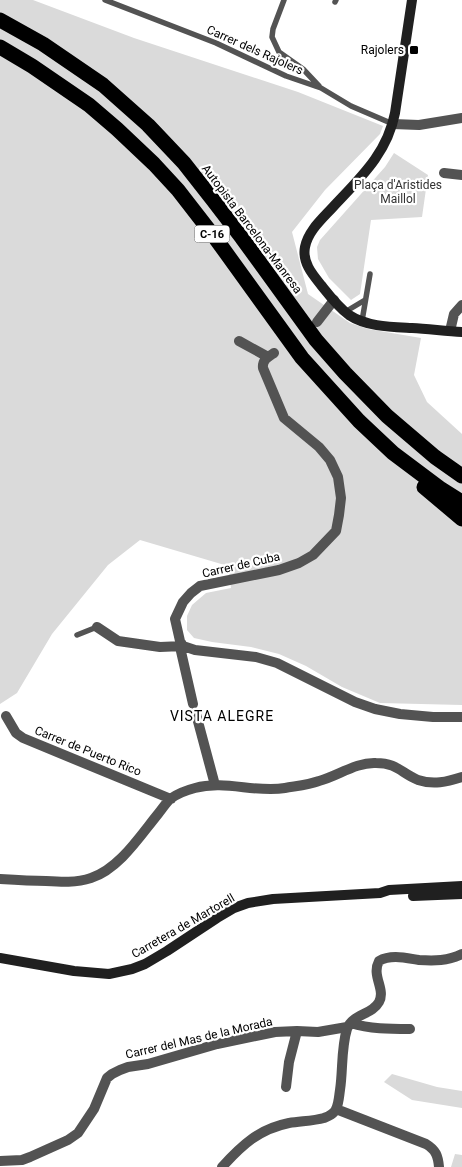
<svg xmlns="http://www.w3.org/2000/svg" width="462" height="1167" font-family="Roboto,sans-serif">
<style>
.green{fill:#dadada}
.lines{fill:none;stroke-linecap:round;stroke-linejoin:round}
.street-tunnel{stroke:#d9d9d9;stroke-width:10;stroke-dasharray:10 5;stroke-linecap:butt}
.highway-casing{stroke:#dbdbdb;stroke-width:18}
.lane{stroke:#535353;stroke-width:5.5}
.street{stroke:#535353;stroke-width:10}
.secondary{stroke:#202020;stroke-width:10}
.highway{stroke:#000;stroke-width:15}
.poi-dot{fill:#000;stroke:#fff;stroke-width:2}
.labels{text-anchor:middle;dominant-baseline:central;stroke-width:4.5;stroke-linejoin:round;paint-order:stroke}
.shield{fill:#fff;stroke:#4c4c4c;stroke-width:1}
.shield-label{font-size:11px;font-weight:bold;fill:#000}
.street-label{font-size:12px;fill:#000;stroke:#fff}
.poi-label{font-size:12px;fill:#000;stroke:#fff;text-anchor:end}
.park-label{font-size:12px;fill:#313131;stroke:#fff}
.neighbourhood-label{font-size:14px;letter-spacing:1px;fill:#000;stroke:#fff}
</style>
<rect width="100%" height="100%" fill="#fff"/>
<path class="green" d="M0,0H33L134,38L298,92L383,126L380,134L325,190L292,232L308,294L350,323L368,329L421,338L414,375L427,402L462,434V705L380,703L342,687L306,666L279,654L251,647L212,642L194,638L187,630V616L192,605L206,593L231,588L228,566L140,540L108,565L52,634L17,693L0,704Z
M394,153L428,175L422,217L371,220L360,294L351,300L329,278L318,259L317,247L320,240L385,167Z
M392,1074L437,1087L462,1091V1108L412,1100L384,1082Z
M455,1154L462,1155V1167H451Z"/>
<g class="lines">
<path class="street-tunnel" d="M274,353L312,326"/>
<defs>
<path id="highway" d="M0,20L43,44L103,85L148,125L184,163L213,200L242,238L316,340L345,373L387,416L435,457L462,476
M0,47L32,66L89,105L117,129L154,164L178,190L216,239L302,358L359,421L393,453L441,489L462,502
M424,487L462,519"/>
</defs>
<use href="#highway" class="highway-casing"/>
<path class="lane" d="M105,0L216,43L286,76L321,88L351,106L393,124
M284,0L273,29L272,37L279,52L303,69L319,86
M335,2L336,0
M345,312L365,300
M362,321L370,274
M77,635L97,627"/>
<path class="street" d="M393,124L419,125L462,118
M444,173L462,175
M317,322L334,300
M450,331L454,314L462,305
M239,341L268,357
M274,353C268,357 262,360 263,368L284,418L319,447L330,460L338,477L341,498L339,515L336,531L313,555L299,563L279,570L200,586L191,593L183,602L175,619L180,641L183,646L195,650L256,657L277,663L355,702L375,709L400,714L433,717H462
M97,627L118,641L160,647L183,646
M180,647L193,704
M196,714L215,785
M6,716L16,733L23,738L171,799
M0,879C15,880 30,881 46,881C61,882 76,883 91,878C119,869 140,836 158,814C162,809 166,803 170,799C177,794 187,790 195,788C225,780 255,793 285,788C296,786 308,785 319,781C338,776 356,762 376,763C397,763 401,773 418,780C433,785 447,782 462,777
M351,1023C370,1029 389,1029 410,1029
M286,1087L289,1062L297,1031
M336,1109L426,1144C436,1150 438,1156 439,1167
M0,1161L22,1160L30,1157L68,1140L78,1133L94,1109L107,1078L112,1074L120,1070L128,1067L148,1064L217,1044L275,1032L297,1031L318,1032L347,1027
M222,1167C242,1145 259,1129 289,1123C301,1121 313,1121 324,1118C329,1116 334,1114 336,1109C339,1103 339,1096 340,1090C343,1071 341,1048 347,1029C352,1014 372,1015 379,1002C386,989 371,976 379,961C391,954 406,958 419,960C434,961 448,961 462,954"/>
<path class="secondary" d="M412,0L395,113C387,154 360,178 333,207C322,219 308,231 305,247C302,262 312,274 321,285C329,295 338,307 349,315C367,327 392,327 412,328C429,329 445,331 462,332
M413,896L462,894
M0,958L74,971L109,974L132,969L145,964L167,951L217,918L234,908L248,903L273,899L380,893L389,890L462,886"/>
<use href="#highway" class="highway"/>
</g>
<rect class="poi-dot" x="409" y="45" width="10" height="10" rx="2.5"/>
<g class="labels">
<rect class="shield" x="194.5" y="225.5" width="35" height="17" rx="4"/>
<g class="shield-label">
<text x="212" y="234">C-16</text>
</g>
<g class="street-label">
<text transform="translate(255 50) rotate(24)">Carrer dels Rajolers</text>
<text transform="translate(252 229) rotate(53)">Autopista Barcelona-Manresa</text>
<text transform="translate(241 565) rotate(-13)">Carrer de Cuba</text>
<text transform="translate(88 751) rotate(22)">Carrer de Puerto Rico</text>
<text transform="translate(183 926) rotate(-30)">Carretera de Martorell</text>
<text transform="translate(199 1038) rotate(-13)">Carrer del Mas de la Morada</text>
</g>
<g class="poi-label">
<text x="404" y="50">Rajolers</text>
</g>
<g class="park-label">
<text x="398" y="185">Plaça d'Aristides<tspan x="398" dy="14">Maillol</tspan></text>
</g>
<g class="neighbourhood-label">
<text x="222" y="716">VISTA ALEGRE</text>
</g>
</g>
</svg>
